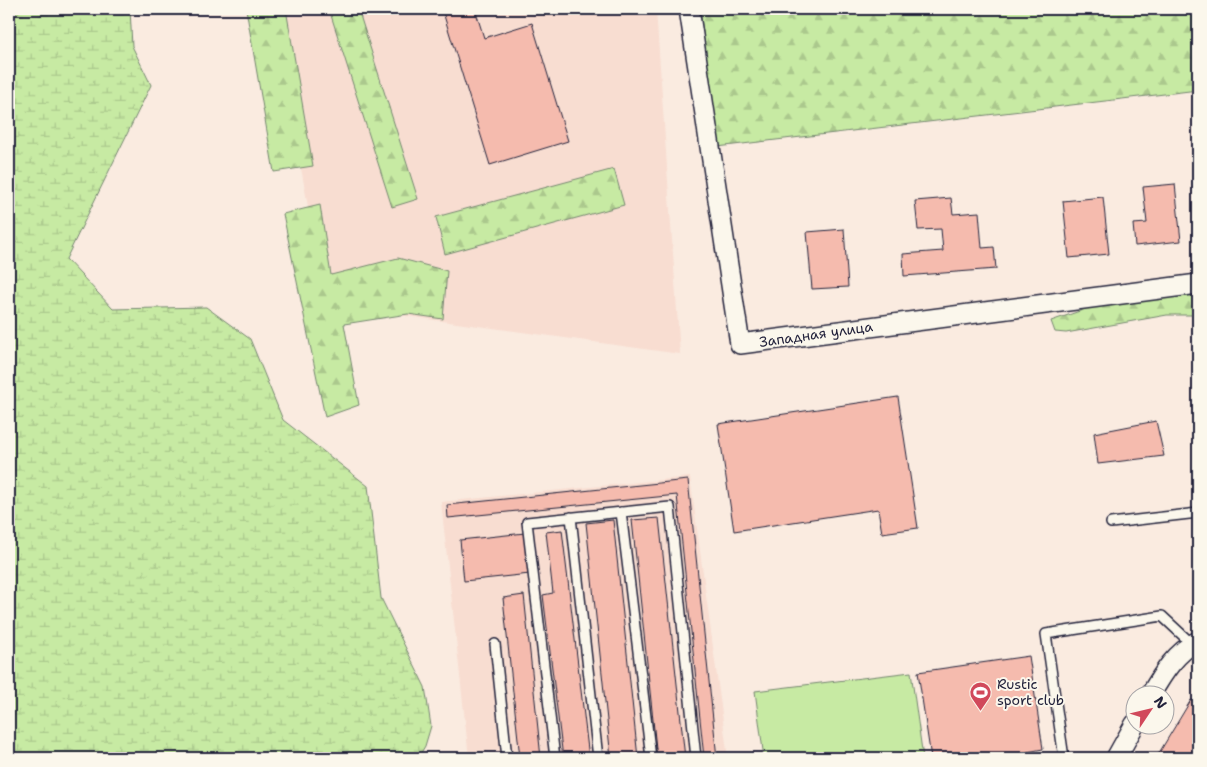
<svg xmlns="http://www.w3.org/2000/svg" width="1207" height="767" font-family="'Shantell Sans',sans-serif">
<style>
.built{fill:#f8ddd1}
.forest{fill:url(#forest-firs);stroke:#74866f}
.wetland{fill:url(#wetland-marsh);stroke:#74866f}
.pitch{fill:#c7eaa3;stroke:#74866f}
.building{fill:#f5bbae;stroke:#22223b}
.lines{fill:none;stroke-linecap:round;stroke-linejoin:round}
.lane-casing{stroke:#22223b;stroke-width:12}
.street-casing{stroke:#22223b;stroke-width:22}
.lane{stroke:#fbf7ec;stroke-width:9}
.street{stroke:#fbf7ec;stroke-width:19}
.labels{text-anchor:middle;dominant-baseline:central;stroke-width:4;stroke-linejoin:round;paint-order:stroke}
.street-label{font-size:14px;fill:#22223b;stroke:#fbf7ec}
.poi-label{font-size:14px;fill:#22223b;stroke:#fbf7ec;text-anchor:start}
</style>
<defs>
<pattern id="forest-firs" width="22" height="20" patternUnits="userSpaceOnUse" patternTransform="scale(1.25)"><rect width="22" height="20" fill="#c7eaa3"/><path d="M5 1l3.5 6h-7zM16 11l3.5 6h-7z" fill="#abc88d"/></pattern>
<pattern id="wetland-marsh" width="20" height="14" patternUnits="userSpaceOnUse" patternTransform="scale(1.25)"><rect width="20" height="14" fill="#c7eaa3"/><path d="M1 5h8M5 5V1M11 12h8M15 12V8" fill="none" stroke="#abc88d"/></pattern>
</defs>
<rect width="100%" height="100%" fill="#faebe0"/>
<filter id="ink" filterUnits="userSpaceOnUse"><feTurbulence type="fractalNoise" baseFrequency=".02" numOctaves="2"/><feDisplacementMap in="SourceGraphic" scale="10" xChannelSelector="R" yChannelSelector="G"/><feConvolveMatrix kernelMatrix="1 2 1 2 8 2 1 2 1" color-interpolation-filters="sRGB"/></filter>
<g filter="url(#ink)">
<path class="built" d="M272,9H656L680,354L326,305Z
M690,477L728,758H469L441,502Z"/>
<path class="forest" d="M246,9H286L313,166L274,172Z
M329,9H358L418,199L392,207Z
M700,9H1198V90L717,147Z
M614,169L624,205L445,254L436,217Z
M320,205L331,275L398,258L447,271L443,319L408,314L344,324L359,405L325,417L283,214Z
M1198,295V315H1167L1066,333L1055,332L1051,321L1100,304Z"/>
<path class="wetland" d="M9,9H130L132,46L151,85L66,259L113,309L206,307L250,339L283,420L368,486L381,598L425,687L431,726L425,746L418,758H9Z"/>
<path class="pitch" d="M911,672L923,758H764L755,691Z"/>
<path class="building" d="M442,9H475L484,38L532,23L568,141L490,165Z
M1175,184L1181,241L1135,246L1133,224L1147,223L1143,187Z
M1103,197L1109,254L1069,258L1063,201Z
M951,198L953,214L979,212L982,248L994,247L996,269L904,276L903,254L943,251L941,229L918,230L915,201Z
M844,229L848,287L812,289L807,232Z
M898,397L918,528L882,533L878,509L734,531L718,424Z
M1156,421L1164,456L1098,464L1094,433Z
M688,480L717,758H704L677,495L448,518L447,505Z
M659,518L685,758H657L632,520Z
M613,520L638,758H611L586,523Z
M562,530L589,758H563L543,595L553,593L546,532Z
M525,533L530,574L464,581L460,540Z
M524,595L541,758H520L503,598Z
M1029,656L1043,749L1027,752L1028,758H931L918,672Z
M1191,700L1198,704V758H1156Z"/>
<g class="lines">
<defs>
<path id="lane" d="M621,512L651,758
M571,517L598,758
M1111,523L1198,513
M495,644L507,758
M555,758L527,522L670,507L696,758
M1064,758L1046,634L1162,616L1192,644"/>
<path id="street" d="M689,9L740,344L1198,284
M1151,694C1163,673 1176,652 1198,641
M1116,758L1135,724"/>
</defs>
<use href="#lane" class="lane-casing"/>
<use href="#street" class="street-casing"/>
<use href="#lane" class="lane"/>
<use href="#street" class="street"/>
</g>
</g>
<defs>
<symbol id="stadium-pin" viewBox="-11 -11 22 30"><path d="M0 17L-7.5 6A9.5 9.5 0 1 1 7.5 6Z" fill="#d1495b" stroke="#fbf7ec"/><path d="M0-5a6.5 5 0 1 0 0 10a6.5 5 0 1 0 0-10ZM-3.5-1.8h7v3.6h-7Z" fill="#fff"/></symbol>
</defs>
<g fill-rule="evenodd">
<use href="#stadium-pin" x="968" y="680" width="25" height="34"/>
</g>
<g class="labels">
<g class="street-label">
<text transform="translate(816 334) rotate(-8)">Западная улица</text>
</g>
<g class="poi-label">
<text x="997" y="684">Rustic<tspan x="997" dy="16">sport club</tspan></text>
</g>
</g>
<rect width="1207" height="767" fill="none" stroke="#fbf7ec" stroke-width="30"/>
<rect x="15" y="15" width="1177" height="737" fill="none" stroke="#22223b" stroke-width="2" filter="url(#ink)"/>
<g transform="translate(1150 710) rotate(55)"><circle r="24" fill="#fbf7ec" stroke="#a4a2a5"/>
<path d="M0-4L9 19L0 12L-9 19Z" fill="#d1495b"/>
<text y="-8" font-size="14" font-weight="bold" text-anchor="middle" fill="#22223b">N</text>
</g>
</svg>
